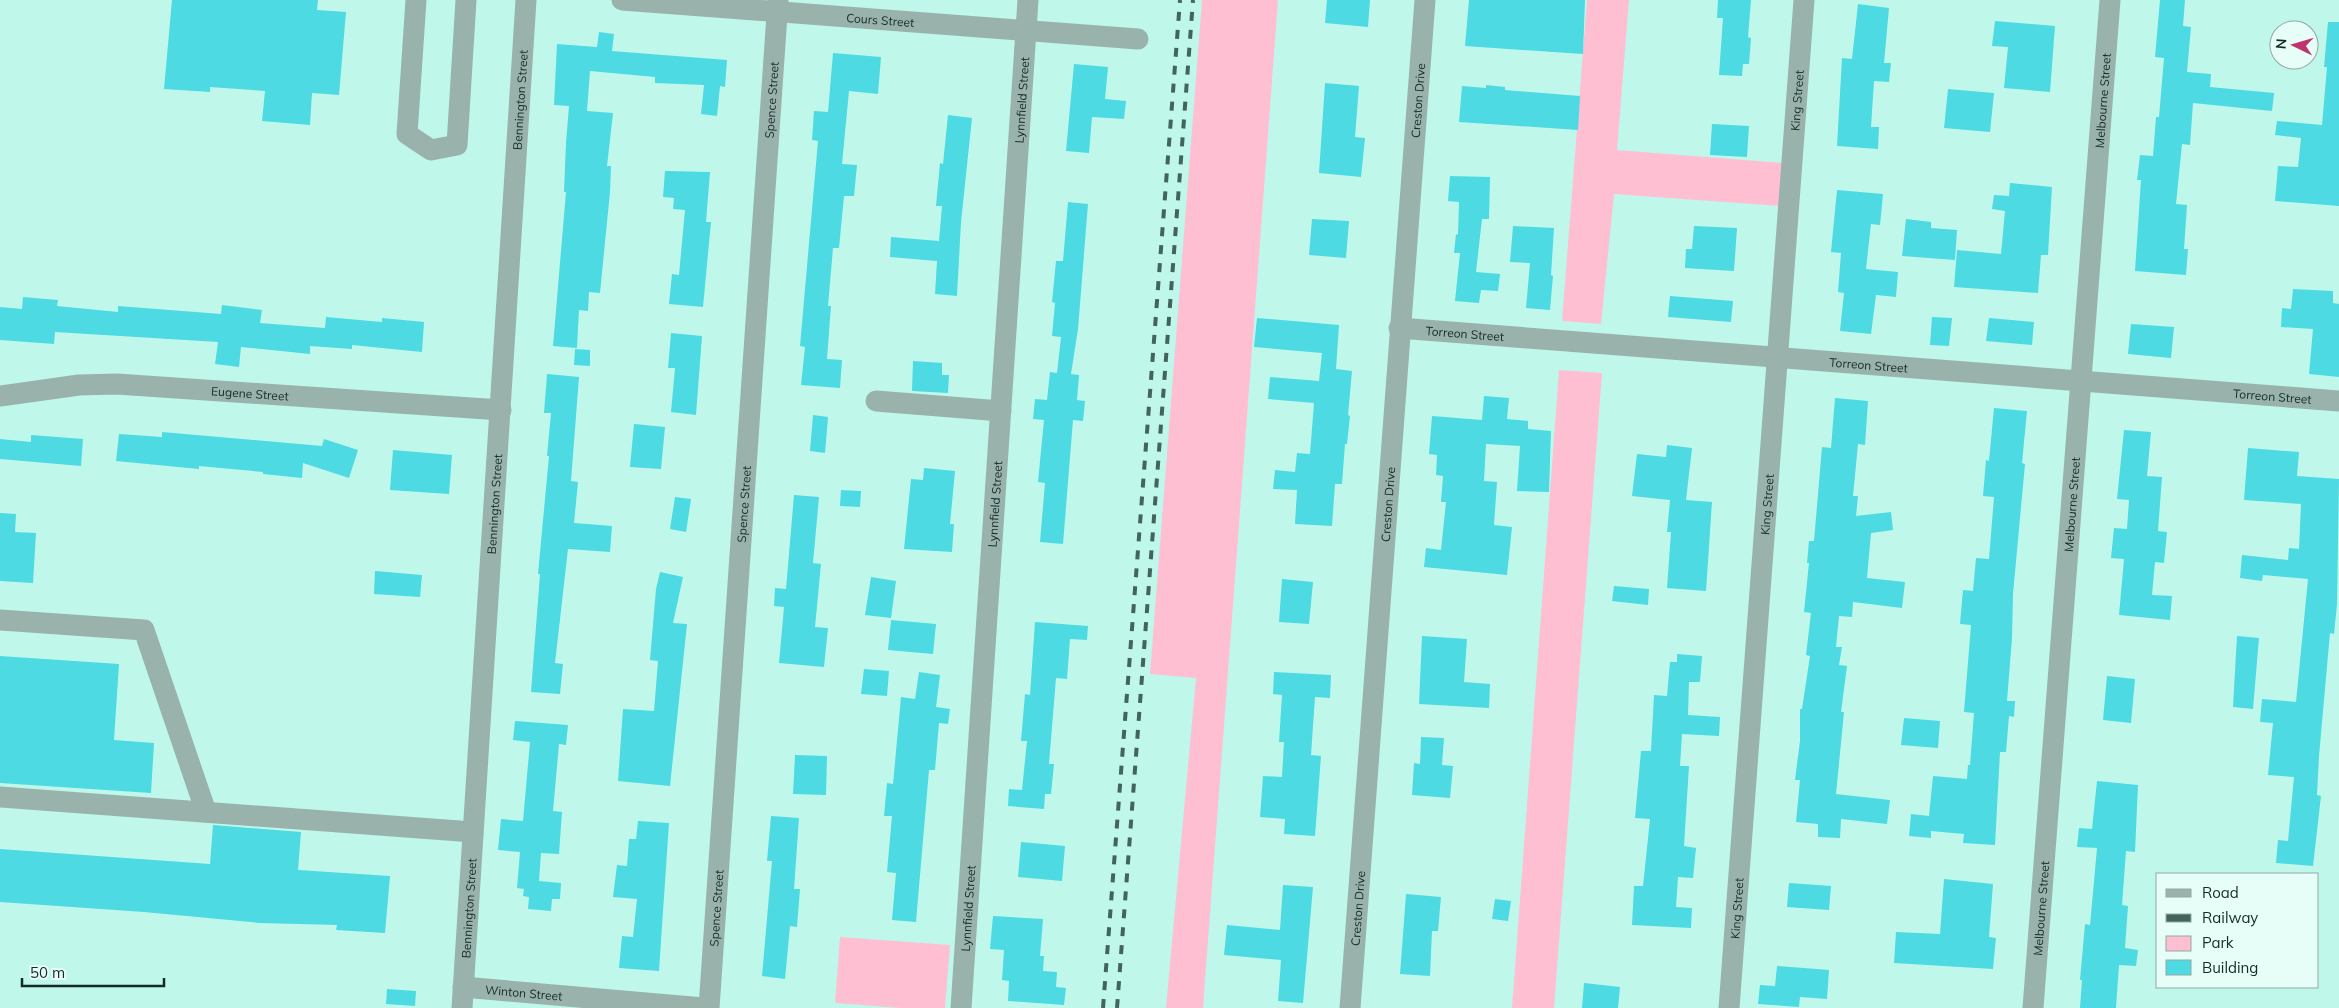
<svg xmlns="http://www.w3.org/2000/svg" width="2339" height="1008" font-family="Mulish,sans-serif">
<style>
.green{fill:#ffbfd2}
.building{fill:#4ddae2}
.lines{fill:none;stroke-linecap:round;stroke-linejoin:round}
.minor{stroke:#9ab2ac;stroke-width:21}
.rail{stroke:#43645d;stroke-width:4;stroke-dasharray:9 9;stroke-linecap:butt}
.labels{text-anchor:middle;dominant-baseline:central;stroke-width:4;stroke-linejoin:round;paint-order:stroke}
.street-label{font-size:12px;fill:#142b27;stroke:#e7fdf7}
</style>
<rect width="100%" height="100%" fill="#bff8eb"/>
<path class="green" d="M1202,0H1278L1203,1008H1166L1196,678L1150,674Z
M1587,0H1629L1617,150L1783,163L1780,206L1614,194L1601,324L1562,321Z
M1559,370L1602,373L1554,1008H1512Z
M840,937L950,945L945,1008H901L835,1003Z"/>
<path class="building" d="M172,0H318L317,10L346,12L339,95L312,93L310,125L262,121L265,91L210,87V92L164,89Z
M1327,0H1370L1368,27L1325,23Z
M1469,0H1585L1583,54L1465,46Z
M1718,0H1751L1748,37L1751,38L1749,64H1743L1742,76L1719,75L1723,18H1717Z
M2160,0H2185L2183,26L2191,27L2187,72L2211,74L2210,87L2274,93L2272,111L2193,103L2190,145L2182,144L2176,204L2187,205L2184,249H2188L2186,275L2135,271L2141,180H2137L2140,155L2153,156L2156,117H2159L2164,58L2155,57Z
M1858,4L1889,8L1884,63H1891L1889,82L1874,81L1871,127H1879L1878,149L1837,146L1842,58L1852,59Z
M1995,21L2055,26L2050,92L2004,88L2008,47L1992,46Z
M2328,22H2339V206L2275,201L2278,166L2298,167L2301,138L2275,135L2277,121L2322,125L2327,67H2324Z
M599,32L614,34L612,51L727,60L725,87L720,86L717,116L701,114L704,85L655,83V77L590,71L587,111L613,113L607,166H611L610,192L600,293L589,292L588,311L579,310L577,348L553,346L566,192H564L566,143L569,106L554,105L557,44L597,47Z
M833,53L881,57L878,94L849,91L842,164L857,165L854,196H844L839,248H833L828,306H831L827,359L842,360L840,388L801,385L805,347L800,346L818,141L812,140L814,111L828,112Z
M1074,64L1108,67L1105,99L1126,101L1124,119L1092,117L1089,153L1066,151Z
M1325,83L1359,86L1355,137L1365,138L1361,177L1319,173Z
M1486,85L1505,87V90L1580,96L1578,130L1459,122L1462,86L1486,88Z
M1948,89L1994,93L1990,132L1944,128Z
M948,115L972,118L961,222L957,296L935,294L937,261L890,257L891,237L939,241L942,206H936L940,163L943,164Z
M1712,124L1749,126L1747,157L1710,155Z
M665,171L710,172L706,222H711L703,307L669,304L672,274L679,275L685,210L673,209L674,198L663,197Z
M1450,176L1490,177L1489,219H1482L1476,272L1500,274L1498,291L1481,290L1479,303L1455,301L1460,253H1454L1456,234L1458,235L1459,202L1448,201Z
M2010,183L2052,187L2048,255H2041L2038,293L1954,287L1957,250L2001,254L2005,211L1992,209L1994,195L2009,196Z
M1837,190L1883,194L1880,225L1871,224L1866,269L1898,272L1896,297L1876,295L1871,334L1840,331L1844,293L1838,292L1841,253L1831,252Z
M1068,202L1088,204L1078,329L1071,374L1079,375L1077,400L1085,401L1083,421L1073,420L1063,544L1040,542L1045,483L1038,482L1044,420L1033,419L1035,399L1047,400L1050,372L1057,373L1061,337L1052,336L1055,303L1052,302L1056,261H1063Z
M1312,219L1349,221L1346,258L1309,255Z
M1906,219L1931,222V228L1957,230L1955,260L1902,256Z
M1513,226L1554,228L1551,275L1553,276L1550,310L1526,308L1530,263L1510,262Z
M1694,226L1737,228L1734,271L1685,268L1686,249H1692Z
M2293,289L2333,291V303L2339,304V377L2309,374L2313,329L2281,327L2282,308L2291,309Z
M1670,296L1733,301L1731,322L1668,317Z
M23,297L58,300L57,306L118,312V306L221,314L222,305L262,310L260,323L325,328L326,317L382,322V318L424,322L422,352L352,345V349L310,346V354L241,347L239,367L215,364L218,342L55,332L54,344L0,340V307L22,309Z
M1932,317L1952,318L1949,346L1930,345Z
M1257,318L1339,325L1336,369L1352,371L1348,415L1350,416L1347,444H1345L1342,484H1335L1332,526L1295,524L1297,490L1273,489L1275,470L1295,472L1297,453L1310,454L1314,403L1268,399L1270,377L1319,381L1322,353L1254,347Z
M1989,318L2034,322L2032,345L1986,341Z
M2131,324L2174,327L2171,358L2128,354Z
M671,333L702,336L696,415L671,412L675,368H668Z
M575,349L590,350V366L574,365Z
M913,361L942,363V375H949L948,393L912,391Z
M547,374L579,377L571,481L578,482L574,523L612,526L610,552L568,549L555,663L563,664L560,694L531,692L540,574H538L549,456H547L551,413H544Z
M1484,396L1509,398L1507,419L1528,421V429L1551,431L1549,492L1517,491L1520,446L1486,444L1484,481L1497,482L1494,525L1512,527L1507,575L1424,567L1426,548L1441,550L1446,502H1441L1443,476L1436,475L1437,455L1429,454L1432,416L1482,420Z
M1835,398L1868,401L1865,445L1858,444L1853,496H1858L1856,516L1891,512L1893,530L1871,533L1867,578L1905,582L1902,608L1853,602L1852,617L1839,616L1836,647H1842L1839,665L1847,666L1841,712H1844L1836,794L1890,800L1887,824L1841,819L1840,838L1818,837V824L1796,822L1800,780H1795L1800,741V709H1802L1810,656L1806,655L1811,613L1804,612L1809,563H1807L1809,541H1814L1822,447L1831,448Z
M1994,408L2027,411L2022,463L2025,464L2013,594L2012,638L2007,701H2015L2014,717L2009,716L2006,752H2000L1995,845L1963,843L1964,834L1931,831V838L1909,836L1911,814L1929,816L1933,776L1967,779L1968,765H1970L1974,713L1964,712L1971,625L1960,624L1963,590L1973,591L1976,558L1989,559L1994,497L1983,496L1986,460L1989,461Z
M813,415L828,417L825,453L810,451Z
M634,424L665,427L661,469L630,467Z
M2124,430L2151,432L2147,476L2162,477L2158,531L2167,532L2164,563L2155,562L2152,595L2172,596L2170,620L2119,615L2124,559L2111,558L2114,528L2127,529L2129,500L2117,499Z
M162,432L322,446L324,439L358,450L349,478L303,463L302,478L263,474V472L199,466V469L116,461L119,434L162,437Z
M31,435L83,439L81,466L0,459V439L31,442Z
M1667,445L1692,448L1686,500L1712,502L1706,591L1667,588L1671,532H1667L1670,500L1632,496L1637,454L1666,457Z
M2248,448L2299,452L2297,476L2339,479L2337,604L2334,634L2330,633L2319,756L2317,795L2321,796L2313,866L2276,863L2278,840L2288,841L2294,777L2268,775L2273,723L2260,722L2262,699L2296,702L2308,579L2263,575L2262,581L2240,578L2242,555L2288,560L2289,548L2299,549L2301,504L2244,500Z
M393,450L452,455L449,494L390,490Z
M924,468L955,471L950,524H954L952,552L904,549L911,479L923,480Z
M841,490L861,491L860,507L840,506Z
M794,495L819,497L813,563L821,564L815,627L828,628L824,667L779,663L784,607L774,606L775,588L786,589Z
M675,497L691,499L686,532L670,529Z
M0,513L16,514L15,532L36,533L33,583L0,581Z
M375,571L422,575L420,597L374,594Z
M660,572L683,577L673,623L687,624L670,786L618,781L623,709L654,711L658,661L650,660L656,589Z
M871,577L896,581L891,618L865,615Z
M1282,579L1313,582L1309,624L1279,622Z
M1614,586L1649,589L1648,605L1612,601Z
M891,620L936,624L933,654L888,650Z
M1035,622L1088,626L1087,640L1070,639L1067,679L1056,678L1049,764H1054L1051,794H1045L1044,809L1008,806L1009,789L1022,790L1027,741H1021L1025,694L1030,695Z
M1422,636L1467,639L1464,682L1490,684L1489,708L1419,704Z
M2237,636L2259,638L2253,709L2233,707Z
M1677,654L1702,656L1700,682H1689L1688,715L1720,717L1719,736L1682,734L1680,766H1689L1684,846L1696,848L1693,878L1678,877L1676,907L1692,908L1691,928L1632,925L1634,886H1643L1650,819L1635,818L1641,751H1651L1654,695L1667,696L1670,662H1677Z
M0,656L119,664L114,740L154,743L151,793L0,783Z
M864,669L889,671L887,696L861,694Z
M919,672L940,675L936,707L950,709L948,724L939,723L935,770H929L916,922L892,920L896,873L887,872L892,816H884L887,783L893,784L901,697L915,699Z
M1274,672L1331,675L1330,698L1315,697L1311,755L1321,756L1315,836L1284,834L1285,819L1260,817L1263,776L1282,777L1284,742H1279L1282,695L1273,694Z
M2107,676L2135,679L2131,723L2103,720Z
M1904,718L1940,721L1938,748L1901,745Z
M515,721L568,725L566,745L559,744L553,811L562,812L559,854L541,853L539,881L561,883L560,899H552L551,911L528,909L529,897L523,896L524,889L517,888L520,852L498,850L501,819L523,821L530,742L513,740Z
M1421,737L1444,738L1442,765L1453,766L1450,798L1412,795L1414,763L1420,764Z
M795,755L827,756L826,795L793,794Z
M2097,781L2138,785L2135,852L2126,851L2122,905L2128,906L2125,948L2138,950L2136,966L2119,965L2116,1008H2080L2082,980H2080L2085,924L2090,925L2097,848L2077,847L2079,828L2092,829Z
M771,816L799,818L794,889H800L797,927L790,926L785,979L762,976L772,861H767Z
M638,821L669,823L659,971L619,968L622,936L633,937L637,899L613,897L617,865L627,866L629,839H636Z
M213,825L301,832L298,870L390,876L385,933L336,930L337,925L260,923L144,912L0,902V849L210,864Z
M1021,842L1065,846L1062,881L1018,877Z
M1944,879L1993,884L1989,937L1996,938L1993,969L1894,963L1896,932L1940,934Z
M1789,883L1831,886L1829,910L1787,907Z
M1283,885L1313,887L1303,1003L1278,1001L1281,960L1224,955L1227,925L1280,930Z
M1406,894L1441,897L1438,931H1432L1430,976L1400,974Z
M1495,899L1511,901L1508,921L1492,919Z
M993,916L1043,919L1040,956H1044L1043,971L1057,972L1056,987L1066,988L1064,1005L1008,1001L1009,981L1002,980L1004,950L990,949Z
M1777,966L1829,970L1827,999L1800,997L1799,1007L1758,1004L1760,985L1775,986Z
M1584,983L1620,987L1618,1008H1582Z
M387,989L416,991L415,1006L386,1004Z"/>
<g class="lines">
<g class="minor">
<path d="M416,0L407,134L431,150L457,145L466,0"/>
<path id="s1" d="M622,0L1138,39"/>
<path id="s2" d="M1399,328L2339,401"/>
<path id="s3" d="M0,396L79,385L117,384L501,410"/>
<path d="M876,401L1001,411"/>
<path d="M0,620L144,630L206,812"/>
<path d="M0,797L473,832"/>
<path id="s4" d="M463,987L704,1008"/>
<path id="s5" d="M462,1008L526,0"/>
<path id="s6" d="M709,1008L778,0"/>
<path id="s7" d="M961,1008L1028,0"/>
<path id="s8" d="M1350,1008L1425,0"/>
<path id="s9" d="M1729,1008L1804,0"/>
<path id="s10" d="M2033,1008L2110,0"/>
</g>
<path class="rail" d="M1103,1008L1180,0
M1117,1008L1193,0"/>
</g>
<g class="labels">
<g class="street-label">
<text stroke="none"><textPath href="#s1" startOffset="259">Cours Street</textPath></text>
<text stroke="none"><textPath href="#s5" startOffset="910">Bennington Street</textPath></text>
<text stroke="none"><textPath href="#s6" startOffset="910">Spence Street</textPath></text>
<text stroke="none"><textPath href="#s7" startOffset="910">Lynnfield Street</textPath></text>
<text stroke="none"><textPath href="#s8" startOffset="910">Creston Drive</textPath></text>
<text stroke="none"><textPath href="#s9" startOffset="910">King Street</textPath></text>
<text stroke="none"><textPath href="#s10" startOffset="910">Melbourne Street</textPath></text>
<text stroke="none"><textPath href="#s2" startOffset="66">Torreon Street</textPath></text>
<text stroke="none"><textPath href="#s2" startOffset="471">Torreon Street</textPath></text>
<text stroke="none"><textPath href="#s3" startOffset="251">Eugene Street</textPath></text>
<text stroke="none"><textPath href="#s2" startOffset="876">Torreon Street</textPath></text>
<text stroke="none"><textPath href="#s5" startOffset="505">Bennington Street</textPath></text>
<text stroke="none"><textPath href="#s6" startOffset="505">Spence Street</textPath></text>
<text stroke="none"><textPath href="#s7" startOffset="505">Lynnfield Street</textPath></text>
<text stroke="none"><textPath href="#s8" startOffset="505">Creston Drive</textPath></text>
<text stroke="none"><textPath href="#s9" startOffset="505">King Street</textPath></text>
<text stroke="none"><textPath href="#s10" startOffset="505">Melbourne Street</textPath></text>
<text stroke="none"><textPath href="#s5" startOffset="100">Bennington Street</textPath></text>
<text stroke="none"><textPath href="#s6" startOffset="100">Spence Street</textPath></text>
<text stroke="none"><textPath href="#s7" startOffset="100">Lynnfield Street</textPath></text>
<text stroke="none"><textPath href="#s8" startOffset="100">Creston Drive</textPath></text>
<text stroke="none"><textPath href="#s9" startOffset="100">King Street</textPath></text>
<text stroke="none"><textPath href="#s10" startOffset="100">Melbourne Street</textPath></text>
<text stroke="none"><textPath href="#s4" startOffset="61">Winton Street</textPath></text>
</g>
</g>
<rect x="2156" y="873" width="162" height="115" fill="#e7fdf7" stroke="#93a9a4"/>
<rect x="2166" y="889" width="25" height="8" fill="#9ab2ac" stroke="#93a9a4"/>
<text x="2202" y="898" font-size="15" fill="#142b27">Road</text>
<rect x="2166" y="914" width="25" height="8" fill="#43645d" stroke="#93a9a4"/>
<text x="2202" y="923" font-size="15" fill="#142b27">Railway</text>
<rect x="2166" y="936" width="25" height="15" fill="#ffbfd2" stroke="#93a9a4"/>
<text x="2202" y="948" font-size="15" fill="#142b27">Park</text>
<rect x="2166" y="960" width="25" height="15" fill="#4ddae2" stroke="#93a9a4"/>
<text x="2202" y="973" font-size="15" fill="#142b27">Building</text>
<g transform="translate(2294 45) rotate(275)"><circle r="24" fill="#e7fdf7" stroke="#93a9a4"/>
<path d="M0-4L9 19L0 12L-9 19Z" fill="#bf346e"/>
<text y="-8" font-size="14" font-weight="bold" text-anchor="middle" fill="#142b27">N</text>
</g>
<path d="M22 978v8h142v-8" fill="none" stroke="#142b27" stroke-width="2.5"/>
<text x="30" y="978" font-size="15" fill="#142b27" stroke="#e7fdf7" stroke-width="4" paint-order="stroke">50 m</text>
</svg>
